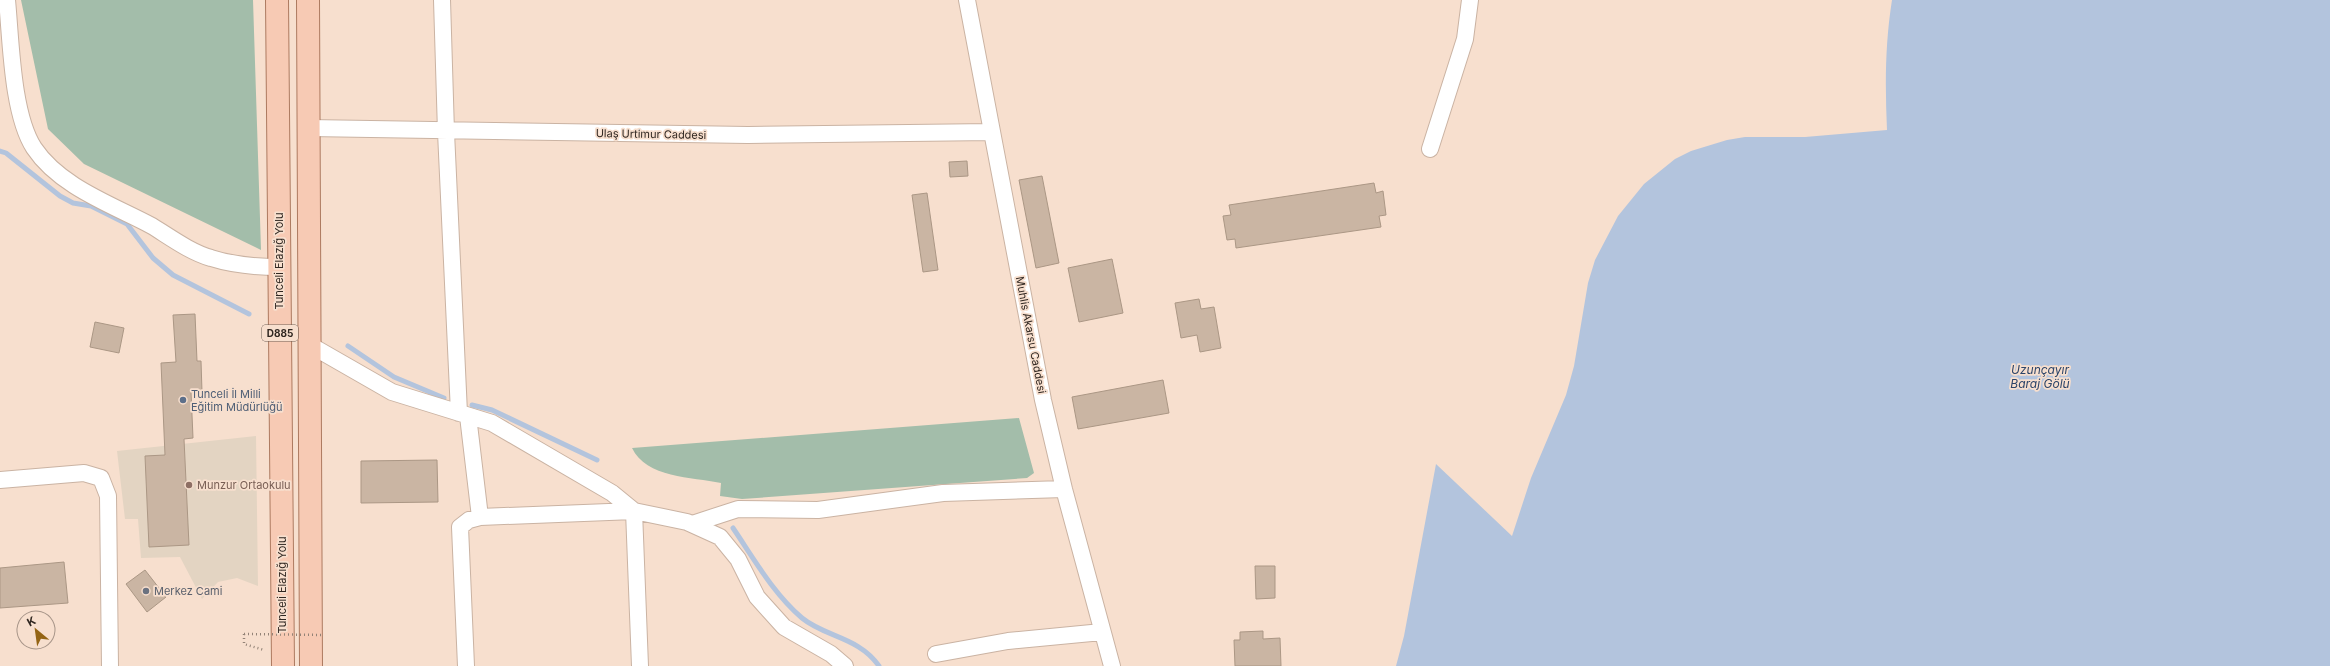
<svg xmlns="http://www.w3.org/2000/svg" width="2330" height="666" font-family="Inter,sans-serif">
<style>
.education{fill:#e3d4c2}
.green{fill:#a3bdaa}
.water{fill:#b3c4dd}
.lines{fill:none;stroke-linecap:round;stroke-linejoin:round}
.stream{stroke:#b3c4dd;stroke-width:5}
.building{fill:#cab5a3;stroke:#ab9785}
.street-casing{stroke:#cab3a3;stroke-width:18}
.primary-casing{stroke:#ad7a60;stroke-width:24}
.path{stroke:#938377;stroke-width:2.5;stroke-dasharray:1 3;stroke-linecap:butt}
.street{stroke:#fff;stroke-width:16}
.primary{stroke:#f7cab4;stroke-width:22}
.path-bridge{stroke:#938377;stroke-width:2.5;stroke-dasharray:1 3;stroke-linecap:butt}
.service-dot{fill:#5c6f8a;stroke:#f7dfce;stroke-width:1.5}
.education-dot{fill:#8d6e63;stroke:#f7dfce;stroke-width:1.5}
.worship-dot{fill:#6b7280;stroke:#f7dfce;stroke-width:1.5}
.labels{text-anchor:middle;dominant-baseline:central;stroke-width:3.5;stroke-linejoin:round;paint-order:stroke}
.shield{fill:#f7dfce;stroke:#6c5e55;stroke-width:1}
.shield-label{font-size:10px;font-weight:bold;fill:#302721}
.street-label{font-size:11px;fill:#302721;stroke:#f7dfce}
.service-label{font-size:11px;fill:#4e5e75;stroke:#f7dfce;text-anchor:start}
.education-label{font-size:11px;fill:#785e54;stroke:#f7dfce;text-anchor:start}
.worship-label{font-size:11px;fill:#5b616d;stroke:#f7dfce;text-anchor:start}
.water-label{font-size:12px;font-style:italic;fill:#2b4469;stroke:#f7dfce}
</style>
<rect width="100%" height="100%" fill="#f7dfce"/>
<path class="education" d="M256,436L258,586L237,578L218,582L202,599L180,557L141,558L138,519H125L117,451Z"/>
<path class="green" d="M21,0H253L261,250L84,164L48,129Z
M1019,418L1034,473L1027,478L742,499L720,496L721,483C692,477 646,478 632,448Z"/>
<path class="water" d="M1892,0H2330V666H1396L1404,636L1436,464L1512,536L1531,478L1566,395L1574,366L1588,283L1595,260L1618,216L1644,184L1675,159L1691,151L1727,140L1745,137H1805L1887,130C1885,86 1885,44 1892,0Z"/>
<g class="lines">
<path class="stream" d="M0,151L6,153L60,196L73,203L91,206L127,224L153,258L173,275L249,314
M348,346L394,377L444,398
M472,405L492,410L597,460
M733,528C754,559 773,593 802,618C825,637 859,637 879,666"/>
</g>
<path class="building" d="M967,161L968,176L950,177L949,162Z
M1042,176L1059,263L1036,268L1019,180Z
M1374,183L1376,193L1383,191L1386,215L1379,216L1381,227L1236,248L1235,239L1227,240L1223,216L1231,215L1229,205Z
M927,193L938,270L923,272L912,195Z
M1112,259L1123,313L1079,322L1068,268Z
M1199,299L1201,309L1214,307L1221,348L1200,352L1197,335L1181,338L1175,303Z
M195,314L197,361H201L202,392H191L193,438L184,439L189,545L149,547L145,456L165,455L161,363L176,362L173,315Z
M95,322L124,328L119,353L90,347Z
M1163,380L1169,413L1078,429L1072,397Z
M437,460L438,502L361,503V461Z
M64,562L68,603L0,608V568Z
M1255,566H1275V598L1256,599Z
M145,570L166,597L147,612L126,584Z
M1263,631V639L1280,638L1281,666H1235L1234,640H1240V632Z"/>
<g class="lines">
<defs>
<path id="street" d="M7,0C11,41 12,114 34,148C60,187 113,205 152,226C170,237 190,252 211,258C233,265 256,267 279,267
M442,0L446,132L459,413
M967,0L1043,400L1064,489L1112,666
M309,128L748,135L992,132
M1430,149L1465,39L1470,0
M310,345L392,392L492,423L612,493L634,511L687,522L720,537L738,559L757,597L784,627L831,654L845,666
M468,416L480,517
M0,480L84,473L101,478L108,496L110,666
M692,524L738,509L818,510L943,493L1064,489
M936,654L1008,641L1102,632
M466,666L460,527L469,520L480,517L634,511L640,666"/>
<path id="primary" d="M277,0L283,666
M308,0L311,666"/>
</defs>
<use href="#street" class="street-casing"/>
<use href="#primary" class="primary-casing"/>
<path class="path" d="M244,634V644L264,650"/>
<use href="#street" class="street"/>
<use href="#primary" class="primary"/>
<path class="path-bridge" d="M244,634L324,635"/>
</g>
<circle class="service-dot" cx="183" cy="400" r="4"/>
<circle class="education-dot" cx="189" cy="485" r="4"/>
<circle class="worship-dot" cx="146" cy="591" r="4"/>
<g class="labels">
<rect class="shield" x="262" y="325" width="36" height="16" rx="3"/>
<g class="shield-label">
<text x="280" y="333">D885</text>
</g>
<g class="street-label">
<text transform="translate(651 134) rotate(1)">Ulaş Urtimur Caddesi</text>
<text transform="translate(279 261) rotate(-90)">Tunceli Elazığ Yolu</text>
<text transform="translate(1031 335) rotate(79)">Muhlis Akarsu Caddesi</text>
<text transform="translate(282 585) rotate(-90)">Tunceli Elazığ Yolu</text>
</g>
<g class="service-label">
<text x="191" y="394">Tunceli İl Milli<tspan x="191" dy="13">Eğitim Müdürlüğü</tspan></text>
</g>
<g class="education-label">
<text x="197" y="485">Munzur Ortaokulu</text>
</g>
<g class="worship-label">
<text x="154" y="591">Merkez Cami</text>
</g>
<g class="water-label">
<text x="2040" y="369">Uzunçayır<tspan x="2040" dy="14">Baraj Gölü</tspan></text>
</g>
</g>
<g transform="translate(36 630) rotate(331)"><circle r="19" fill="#f7dfce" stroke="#a79589"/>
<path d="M0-3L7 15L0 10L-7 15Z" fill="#946414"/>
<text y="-6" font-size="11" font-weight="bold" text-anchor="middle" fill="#302721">K</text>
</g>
</svg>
